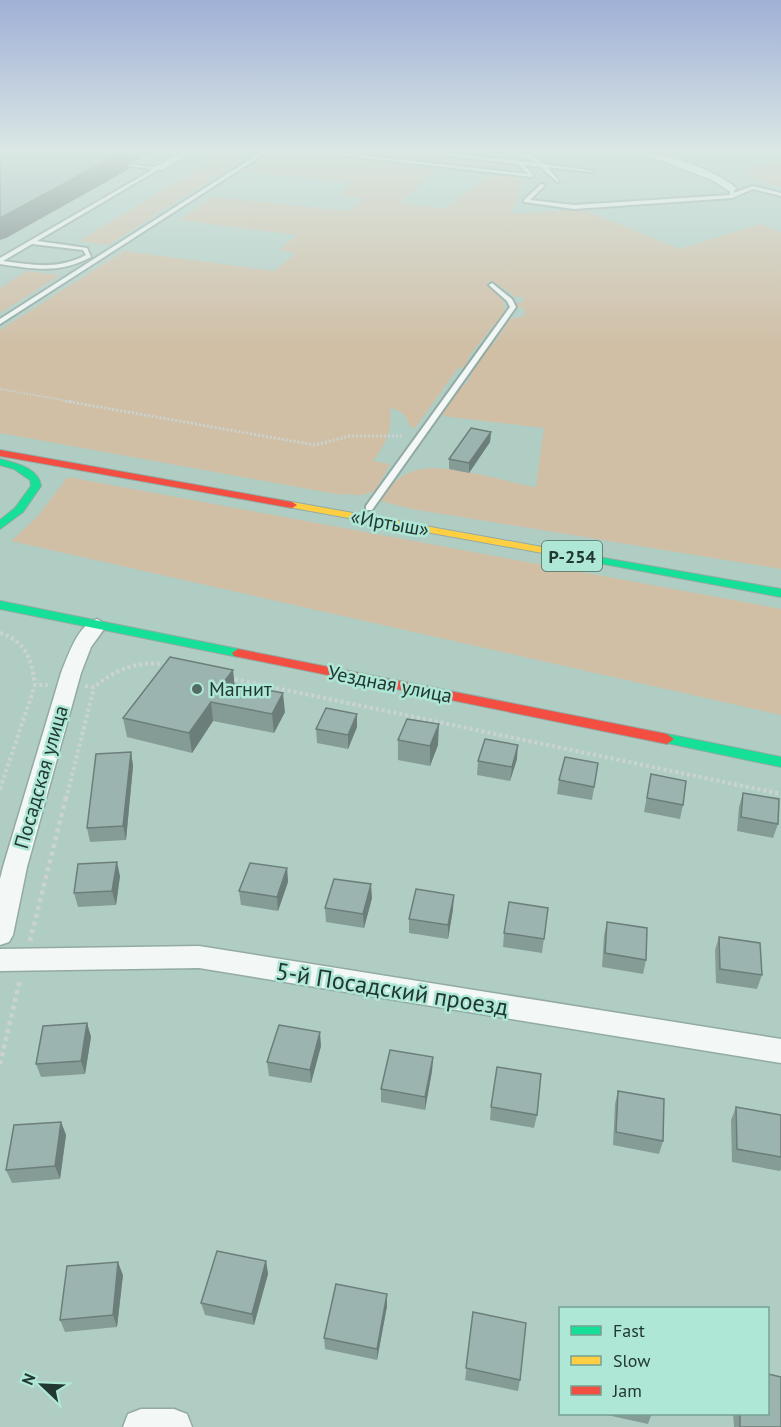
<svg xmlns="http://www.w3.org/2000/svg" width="781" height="1427" font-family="'PT Sans',sans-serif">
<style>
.green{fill:#d0bea5}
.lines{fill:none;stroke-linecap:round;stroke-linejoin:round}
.lane-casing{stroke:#92aaa3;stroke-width:4}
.street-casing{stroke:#92aaa3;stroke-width:3}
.fast-casing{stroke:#92aaa3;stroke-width:2}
.slow-casing{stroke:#92aaa3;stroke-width:2}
.jam-casing{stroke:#92aaa3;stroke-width:2}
.path-far3{stroke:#cad3d0;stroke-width:2;stroke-dasharray:1.5 1.5;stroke-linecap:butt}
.path-far2{stroke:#cad3d0;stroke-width:3;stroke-dasharray:2 2;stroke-linecap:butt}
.path-far1{stroke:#cad3d0;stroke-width:4;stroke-dasharray:3 3;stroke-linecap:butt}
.path{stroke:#cad3d0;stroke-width:4.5;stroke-dasharray:4 4;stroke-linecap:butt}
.lane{fill:#f3f8f6;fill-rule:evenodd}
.street{fill:#f3f8f6;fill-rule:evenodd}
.fast{fill:#16e098;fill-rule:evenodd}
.slow{fill:#ffcf43;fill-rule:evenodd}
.jam{fill:#f24e42;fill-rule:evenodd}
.wall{fill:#859b96}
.shaded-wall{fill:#6c7e7a}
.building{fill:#9bb4af;stroke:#6c7e7a;stroke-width:1.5}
.poi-dot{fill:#536c64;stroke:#afe7d6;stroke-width:2}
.labels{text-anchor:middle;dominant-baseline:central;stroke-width:5;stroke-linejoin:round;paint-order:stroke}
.shield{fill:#afe7d6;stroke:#4c6c62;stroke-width:1.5}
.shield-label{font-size:18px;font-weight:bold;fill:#213731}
.street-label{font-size:20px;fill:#213731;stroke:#afe7d6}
.poi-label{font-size:20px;fill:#213731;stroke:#afe7d6;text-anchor:start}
.near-street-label{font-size:24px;fill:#213731;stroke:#afe7d6}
</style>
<rect width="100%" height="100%" fill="#b0cdc4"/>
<path class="green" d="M227,151H255L108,245L79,241Z
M318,151H370L510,166L517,173Z
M277,152L439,168L400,203L445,209L489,174L524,178L511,214L582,209L680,249L760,224L781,232V569L412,509L377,500C388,487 400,474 417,470C447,462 505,482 536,487L544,428L443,416L445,414L441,413L453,389L465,385L472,374L470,372L477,367L484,350L495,342L510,319L525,316V310L515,305L525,300L524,297H516L493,281L486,282C495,291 505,297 505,311L469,356L466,366L457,369L415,428L410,427C406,415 402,410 390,408C392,432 387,442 373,461L390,464L375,491L362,495L336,494L0,433V330L124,251L274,271L296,253L279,250L297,235L180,220L212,197L349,211L364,199L340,196L352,182L244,171Z
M781,161V187L745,174L753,167Z
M26,271L60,275L0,313V288Z
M68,477L781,609V715L11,541L37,517Z"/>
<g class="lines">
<defs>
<path id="lane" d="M263,151H269L0,324V319Z
M305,151H322L528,174L518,164L413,151H429L538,163L511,151C521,151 536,157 544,164L594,171L592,172L547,167L559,181L557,182L541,167L524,165L534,176L532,177Z
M112,162L161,168L37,241L87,248L91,257C59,274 34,269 0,264V258L154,169L114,164ZM32,244L83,250L86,255C58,270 33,265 3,261Z
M541,184L545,185L530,200L574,205L730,195V188H734V193L753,186L781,193V196L753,189L732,198L574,209L524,202V200Z
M492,283L512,299L516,307L372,510H366V506L510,307L507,301L490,286L489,285Z"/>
<path id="street" d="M182,151H193L162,170L154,168Z
M636,151C661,151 719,171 737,189L729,191L712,180Z
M97,619L107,625L91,647L81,673L27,867L13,935L9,942L0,945V879L3,867L61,673C68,656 78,624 97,619Z
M199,946L781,1039V1063L199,968L0,971V949Z
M141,1409H174L187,1414L192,1427H123L128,1414Z"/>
<path id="fast" d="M0,459C15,463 39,468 41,486L23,512L0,529V520L15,508L31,486L30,480L14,469L0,465Z
M581,554L781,589V597L577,559L575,557Z
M0,601L238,649L244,653L238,657L0,609Z
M667,734L781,757V767L662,742L660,739Z"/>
<path id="slow" d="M292,502L581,554L587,557L581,560L288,507V503Z"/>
<path id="jam" d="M0,450L292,502L297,505L292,508L0,456Z
M238,649L667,734L674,739L667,744L234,656L232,653Z"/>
</defs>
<use href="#lane" class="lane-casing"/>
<use href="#street" class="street-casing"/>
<use href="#fast" class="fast-casing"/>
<use href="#slow" class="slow-casing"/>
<use href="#jam" class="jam-casing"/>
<path class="path-far3" d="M0,389L74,402"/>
<path class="path-far2" d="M65,401L315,445L350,436H404"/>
<path class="path-far1" d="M0,633C26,641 32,660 35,685
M229,678L781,794
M85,686L94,687C118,668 139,660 169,665
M0,789L35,685H48
M66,799L94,687"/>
<path class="path" d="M30,941L66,797
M0,1064L20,980"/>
<use href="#lane" class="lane"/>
<use href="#street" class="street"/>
<use href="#fast" class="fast"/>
<use href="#slow" class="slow"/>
<use href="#jam" class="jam"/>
</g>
<path class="wall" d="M0,151H152L133,162H128L129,169L6,238Z
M491,432L490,442L469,473L449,469V459Z
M233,670L234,684L285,712L274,733L213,721L192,753L127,737L123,718Z
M357,727L348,749L317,743L316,729Z
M398,740L438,745L430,766L398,760Z
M131,752L133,766L126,840L90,842L87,828Z
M517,759L510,781L477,775L478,761Z
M598,763L592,800L557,794L559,780Z
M651,774L683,805L680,819L644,812Z
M743,793L778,824L773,838L737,831L739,807Z
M287,868L288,882L278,911L241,905L239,891Z
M120,876L116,905L78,907L74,893Z
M372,898L364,928L326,922L325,908Z
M548,908L542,953L503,947L504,933Z
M453,909L448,939L409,933V919Z
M607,922L646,960L643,974L602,967L604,936Z
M719,937L762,975L757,989L716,983L715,950Z
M87,1023L91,1037L85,1074L41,1077L36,1064Z
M321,1046L311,1083L269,1076L267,1062Z
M433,1057L432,1071L425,1110L381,1102V1089Z
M618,1091L663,1141L659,1154L613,1145L615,1104Z
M491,1107L537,1115L534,1128L490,1120Z
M736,1107L781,1115V1169L780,1171L732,1162L731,1120Z
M61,1122L66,1135L60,1179L12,1183L6,1170Z
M266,1261L268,1274L254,1325L205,1315L201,1303Z
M123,1275L117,1327L65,1332L60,1320Z
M387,1294V1306L377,1360L325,1349L324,1338Z
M473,1312L520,1380L518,1391L465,1380Z
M598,1413H652L648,1424Z
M733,1413H768L781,1427H734Z"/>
<path class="shaded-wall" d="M124,151H126L129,169L6,238L0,240V218Z
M132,151H152L133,162Z
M491,432L490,442L469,473V463Z
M233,670L235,690L224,682Z
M283,693L285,712L274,733L272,714Z
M211,702L213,721L192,753L189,733Z
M357,714V727L348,749V735Z
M439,724L438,745L430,766V746Z
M518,745L517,759L510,781L512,767Z
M131,752L133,766L126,840L123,826Z
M117,862L120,876L116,905L112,891Z
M287,868L288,882L278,911L277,897Z
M371,884L372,898L364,928L363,914Z
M454,895L453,909L448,939V925Z
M87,1023L91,1037L85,1074L81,1061Z
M320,1032L321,1046L311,1083L310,1070Z
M433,1057L432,1071L425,1110V1097Z
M61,1122L66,1135L60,1179L55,1166Z
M266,1261L268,1274L254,1325L252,1314Z
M118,1262L123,1275L117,1327L113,1315Z
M387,1294V1306L377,1360V1349Z"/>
<path class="building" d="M0,151H124L0,218Z
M471,428L491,432L469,463L449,459Z
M170,657L233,670L224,682L283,693L272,714L211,702L189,733L123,718Z
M326,708L357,714L348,735L316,729Z
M407,719L439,724L430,746L398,740Z
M485,739L518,745L512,767L478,761Z
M131,752L123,826L87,828L96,754Z
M565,757L598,763L594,787L559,780Z
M651,774L686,781L683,805L647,798Z
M743,793L779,799L778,824L741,817Z
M117,862L112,891L74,893L78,864Z
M250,863L287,868L277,897L239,891Z
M334,879L371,884L363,914L325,908Z
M416,889L454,895L448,925L409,919Z
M509,902L548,908L544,939L504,933Z
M607,922L647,928L646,960L605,953Z
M719,937L760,943L762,975L720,969Z
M87,1023L81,1061L36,1064L43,1026Z
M279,1025L320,1032L310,1070L267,1062Z
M390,1050L433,1057L425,1097L381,1089Z
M497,1067L541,1074L537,1115L491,1107Z
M618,1091L664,1099L663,1141L616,1132Z
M736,1107L781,1115V1157L737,1149Z
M61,1122L55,1166L6,1170L14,1125Z
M217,1251L266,1261L252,1314L201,1303Z
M118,1262L113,1315L60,1320L67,1266Z
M336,1284L387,1294L377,1349L324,1338Z
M473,1312L526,1323L520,1380L466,1368Z
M768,1374L781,1377V1427H740V1413H768Z"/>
<linearGradient id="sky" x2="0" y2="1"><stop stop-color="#a0b0d6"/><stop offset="0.43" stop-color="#dbe8e4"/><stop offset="1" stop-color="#dbe8e4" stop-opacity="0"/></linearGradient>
<rect width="781" height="351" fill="url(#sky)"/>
<circle class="poi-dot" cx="197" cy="689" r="6"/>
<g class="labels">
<rect class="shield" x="542" y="541" width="60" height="30" rx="4.5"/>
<g class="shield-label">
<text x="572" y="556">Р-254</text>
</g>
<g class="street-label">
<text transform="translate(390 523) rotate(10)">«Иртыш»</text>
<text transform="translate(390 684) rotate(11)">Уездная улица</text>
<text transform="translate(41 777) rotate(-74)">Посадская улица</text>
</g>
<g class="poi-label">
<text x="209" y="689">Магнит</text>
</g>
<g class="near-street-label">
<text transform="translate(392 989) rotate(9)">5-й Посадский проезд</text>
</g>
</g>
<rect x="559" y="1307" width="210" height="108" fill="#afe7d6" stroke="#76a194" stroke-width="1.5"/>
<rect x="571" y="1326" width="30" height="9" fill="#16e098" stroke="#76a194" stroke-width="1.5"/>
<text x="613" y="1337" font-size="18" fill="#213731">Fast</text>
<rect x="571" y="1356" width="30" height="9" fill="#ffcf43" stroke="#76a194" stroke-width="1.5"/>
<text x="613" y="1367" font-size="18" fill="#213731">Slow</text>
<rect x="571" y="1386" width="30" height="9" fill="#f24e42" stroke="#76a194" stroke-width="1.5"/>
<text x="613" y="1397" font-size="18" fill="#213731">Jam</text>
<g transform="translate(42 1385) rotate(293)" stroke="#afe7d6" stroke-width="4.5" paint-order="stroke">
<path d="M0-4.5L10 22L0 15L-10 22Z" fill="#213731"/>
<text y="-9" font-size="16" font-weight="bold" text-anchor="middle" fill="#213731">N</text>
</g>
</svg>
